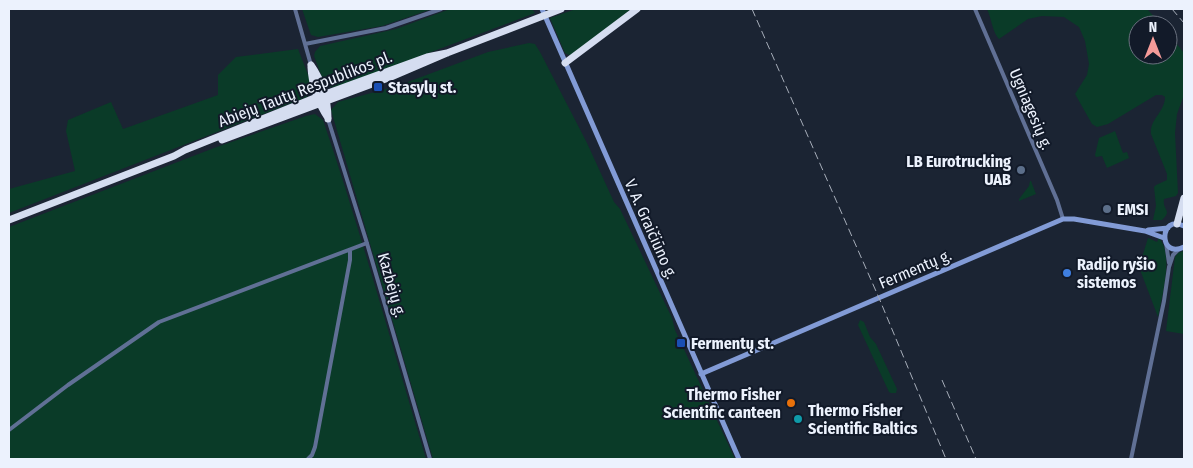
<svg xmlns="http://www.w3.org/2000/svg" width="1193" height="468" font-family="'Fira Sans Condensed',sans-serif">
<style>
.green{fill:#0a3b28}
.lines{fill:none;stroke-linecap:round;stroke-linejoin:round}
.street{stroke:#607095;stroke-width:4}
.secondary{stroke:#829bd6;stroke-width:5}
.highway{stroke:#d5ddf0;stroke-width:7}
.rail{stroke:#a7aeba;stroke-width:1;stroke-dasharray:8 4;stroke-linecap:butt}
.transit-dot{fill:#1a4fb4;stroke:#121a29;stroke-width:2}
.service-dot{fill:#5c6f8a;stroke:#121a29;stroke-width:2}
.shop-dot{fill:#3f7fe0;stroke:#121a29;stroke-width:2}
.food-dot{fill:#e8710a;stroke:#121a29;stroke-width:2}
.culture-dot{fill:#0f9aa8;stroke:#121a29;stroke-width:2}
.labels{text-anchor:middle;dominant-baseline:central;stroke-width:4;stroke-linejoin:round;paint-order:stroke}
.poi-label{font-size:16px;font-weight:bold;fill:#ecf2fd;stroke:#121a29;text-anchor:start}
.street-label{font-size:16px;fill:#ecf2fd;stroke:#121a29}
</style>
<rect width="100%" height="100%" fill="#1b2433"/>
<path class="green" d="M302,9H432L382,26L318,37L311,35Z
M450,9H532L535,13L335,88L325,85L314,56L315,52L320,46L396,29Z
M576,9H631L573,55H569L565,53L550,18Z
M987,9H1147L1162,25H1138V55H1168V33L1184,53V95L1177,114L1175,133L1178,193L1176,196L1164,199C1162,210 1173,210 1162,220H1153L1156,206L1154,187L1156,185L1167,180V174L1151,134C1149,120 1165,112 1165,97L1162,95H1156L1108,124L1097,127L1092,124L1075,94L1087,75L1089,64L1085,41L1079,27L1064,17L1042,16L1028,19L999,39C993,34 991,17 987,9Z
M529,43L535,44L540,52L587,143L614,202L620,209L672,318L675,330L735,459H433L331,110L338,102L397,86L488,52Z
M298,49L312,85V91L307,97L9,213V189L75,171L66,131L68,120L111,102L123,129L218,95V75L236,57Z
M315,114L323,120C361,232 392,346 426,459H9V227L214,148L306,116Z
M1115,131L1123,153L1127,152L1129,158L1107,168L1102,156L1096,157L1095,155L1099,138Z
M1030,181H1031L1036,194L1019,201V199L1029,186Z
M1148,238L1157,242L1159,238C1174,254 1162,296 1158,317L1139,267Z
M1183,251H1184V334L1166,331L1175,257L1178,253Z
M860,320L864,322L870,337L876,344L897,389L896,393H891L889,392L858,325Z"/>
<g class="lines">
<path class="street" d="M295,9L311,65
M975,9L1057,200L1063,219
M305,44L386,28L441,9
M328,119L366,240L430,459
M1166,243L1169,263
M9,430L68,385L159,322L367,243
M308,459L312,455L315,447L350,260V250
M1131,459L1164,301L1169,267L1173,255L1179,249"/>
<path class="secondary" d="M542,9L739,459
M1184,226C1159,213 1158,260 1184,247
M1148,230L1168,228
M701,374L1063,219H1074L1145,231L1164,238"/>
<path class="highway" d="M565,63L637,9
M311,65C322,81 328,99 328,119
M311,67C312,86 318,103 328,118
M222,140L391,77L447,53L561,9
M9,220L174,156L185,150L317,97L427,57L447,53
M1177,224L1184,198"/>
<path class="rail" d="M752,9L879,298L946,459
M1172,9L1184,23
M942,380L976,459"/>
</g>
<g class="transit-dot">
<rect x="373" y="82" width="10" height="10" rx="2.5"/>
<rect x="676" y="338" width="10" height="10" rx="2.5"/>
</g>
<g class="service-dot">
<circle cx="1021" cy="170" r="5"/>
<circle cx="1107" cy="209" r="5"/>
</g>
<circle class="shop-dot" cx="1067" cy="273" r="5"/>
<circle class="food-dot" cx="791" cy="403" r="5"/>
<circle class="culture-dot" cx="798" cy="419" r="5"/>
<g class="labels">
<g class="poi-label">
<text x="388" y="87">Stasylų st.</text>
<text x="1011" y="161" text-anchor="end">LB Eurotrucking<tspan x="1011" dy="18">UAB</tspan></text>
<text x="1117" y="209">EMSI</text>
<text x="1077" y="264">Radijo ryšio<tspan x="1077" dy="18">sistemos</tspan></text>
<text x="691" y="343">Fermentų st.</text>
<text x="781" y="394" text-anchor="end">Thermo Fisher<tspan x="781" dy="18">Scientific canteen</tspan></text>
<text x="808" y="410">Thermo Fisher<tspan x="808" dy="18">Scientific Baltics</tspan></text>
</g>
<g class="street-label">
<text transform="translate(305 89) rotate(-21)">Abiejų Tautų Respublikos pl.</text>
<text transform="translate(1031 109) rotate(67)">Ugniagesių g.</text>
<text transform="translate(651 229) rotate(66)">V. A. Graičiūno g.</text>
<text transform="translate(915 269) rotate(-23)">Fermentų g.</text>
<text transform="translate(392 285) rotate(74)">Kazbėjų g.</text>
</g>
</g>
<rect width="1193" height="468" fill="none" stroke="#ecf2fd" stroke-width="20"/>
<g transform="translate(1153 40)"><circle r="24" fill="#121a29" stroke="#69707e"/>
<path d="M0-4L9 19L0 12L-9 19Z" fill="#f59b99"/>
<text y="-8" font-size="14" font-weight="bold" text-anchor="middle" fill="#ecf2fd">N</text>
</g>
</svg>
